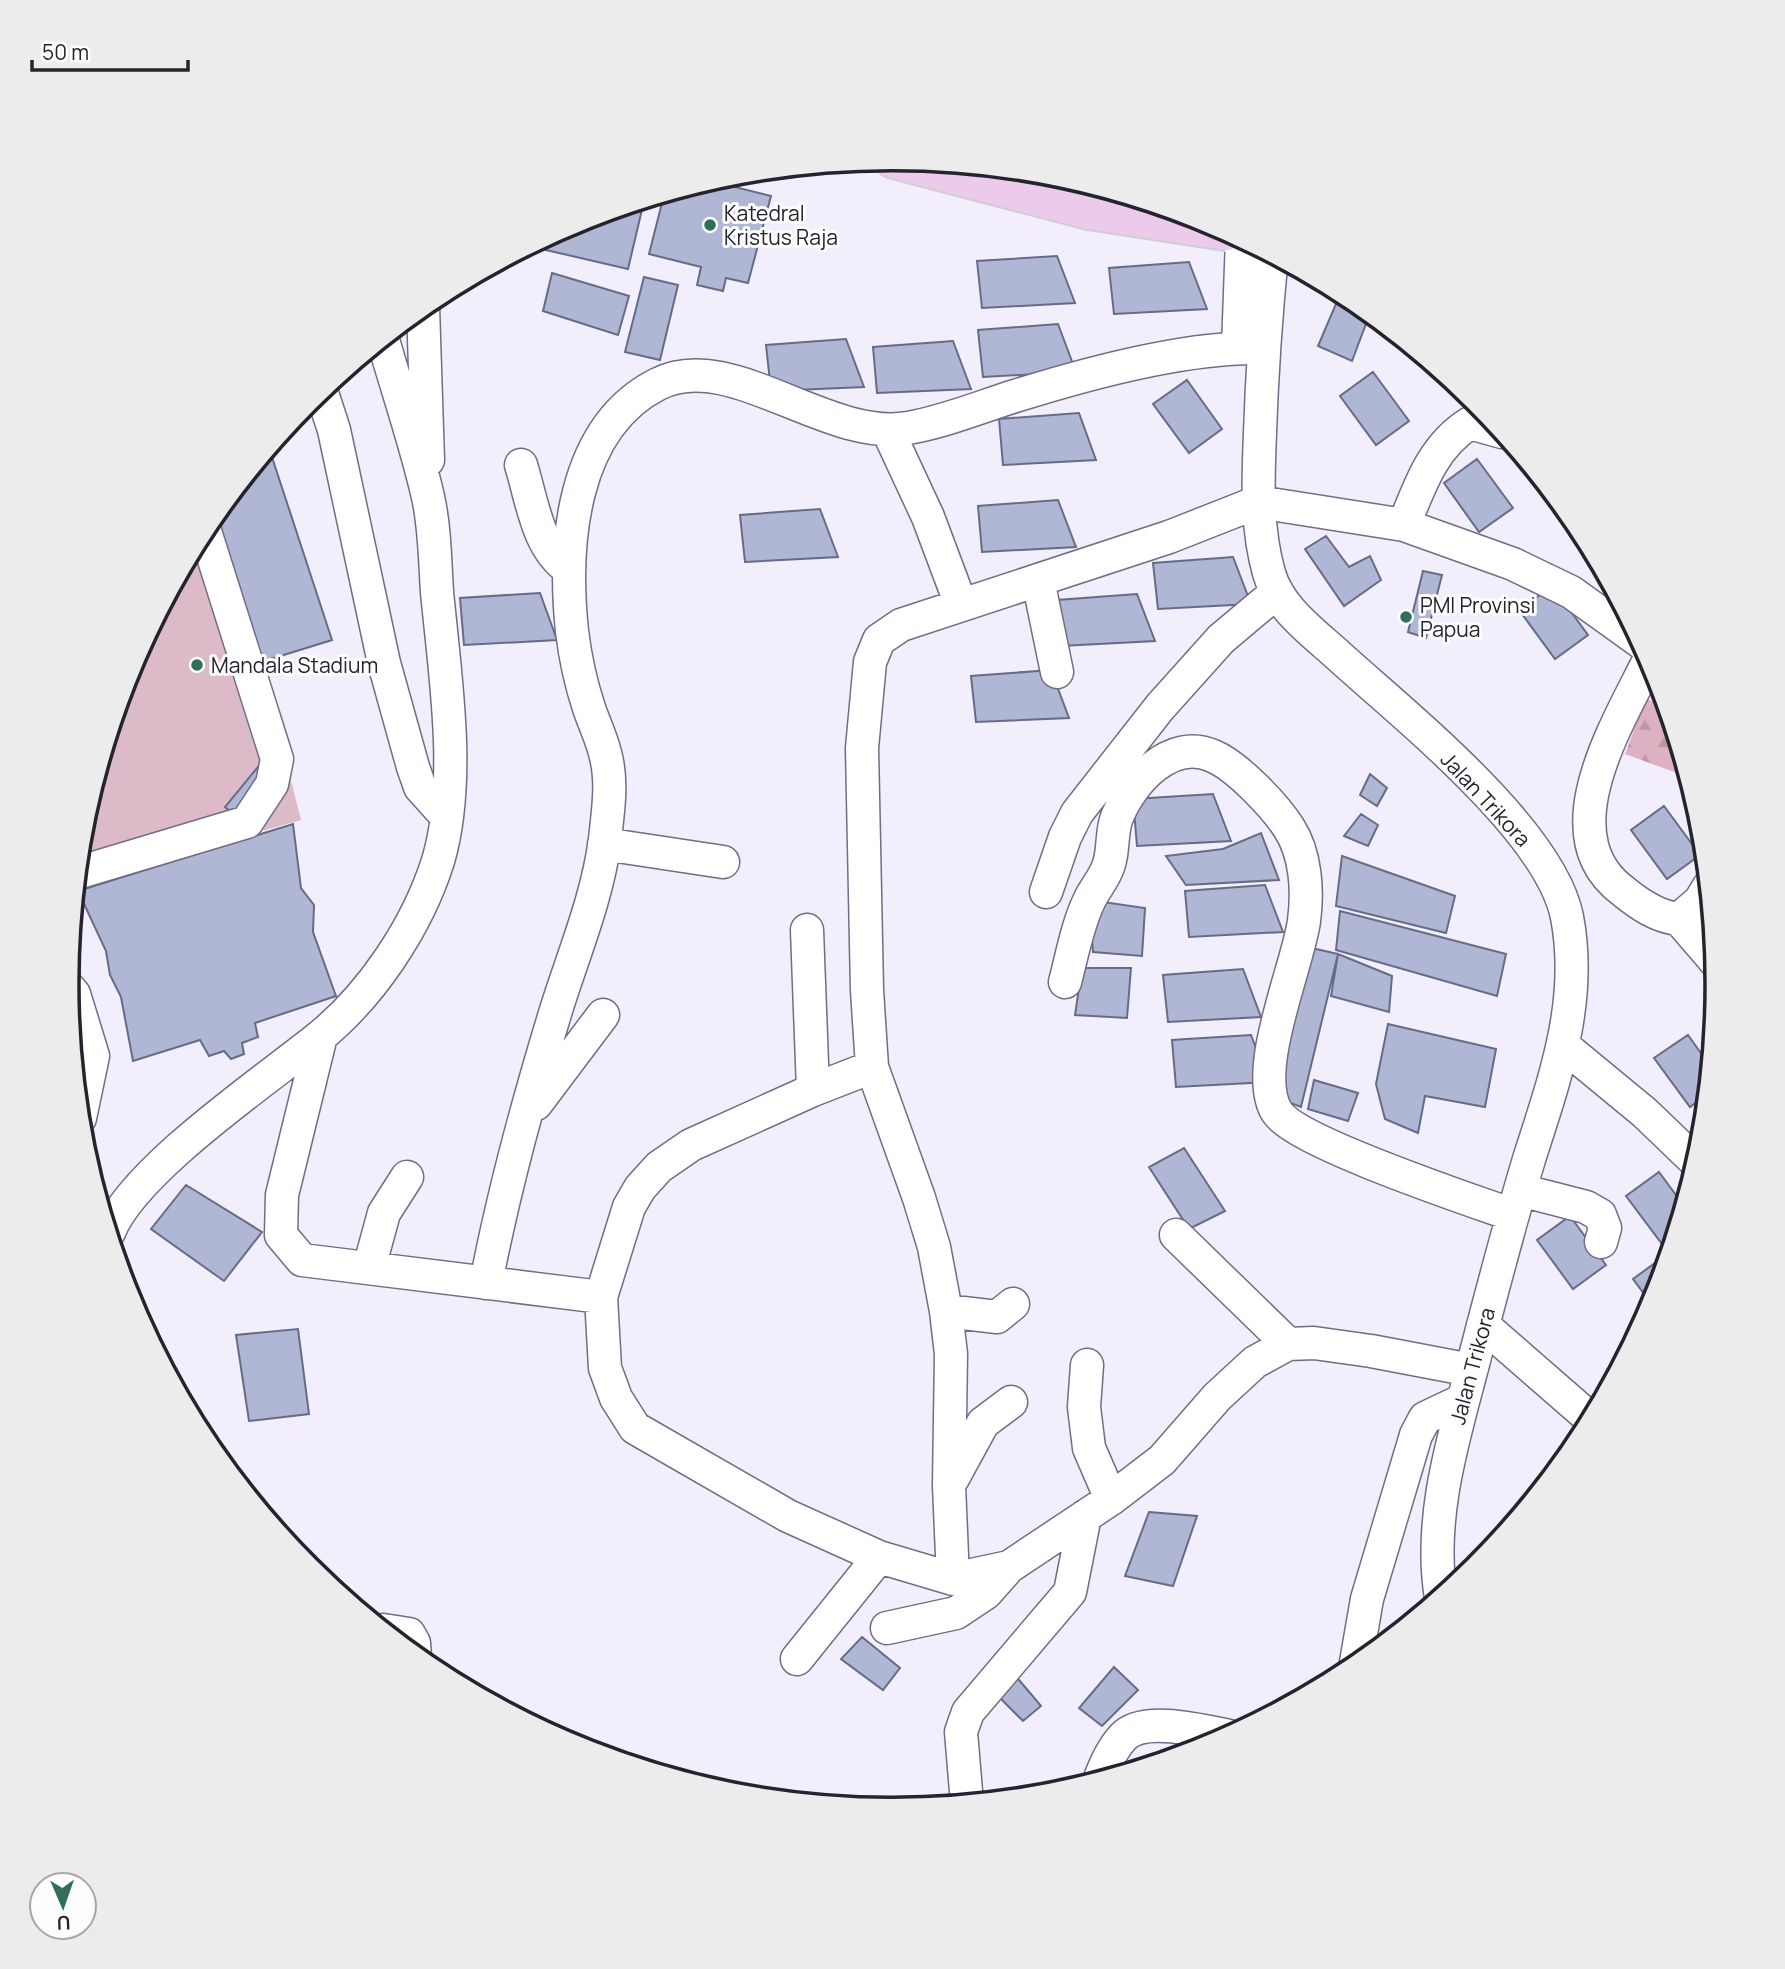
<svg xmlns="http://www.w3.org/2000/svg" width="1785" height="1969" font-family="Manrope,sans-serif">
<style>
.grass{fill:#dcbac7}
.forest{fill:url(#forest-firs)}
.building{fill:#b0b7d5;stroke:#656c87;stroke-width:2}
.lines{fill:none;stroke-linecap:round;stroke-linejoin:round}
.minor-casing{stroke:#746b86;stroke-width:35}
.major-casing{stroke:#cfcfd1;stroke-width:42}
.minor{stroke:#fff;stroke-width:32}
.major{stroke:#eccaec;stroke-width:38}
.poi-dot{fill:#326f5b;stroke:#fdfdfd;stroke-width:2.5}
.labels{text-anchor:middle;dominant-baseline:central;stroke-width:6;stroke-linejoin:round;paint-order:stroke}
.poi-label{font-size:21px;fill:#27232e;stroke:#fdfdfd;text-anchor:start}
.street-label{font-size:21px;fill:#27232e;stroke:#fdfdfd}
.rim{fill:none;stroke:#27232e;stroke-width:3.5}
</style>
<defs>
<pattern id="forest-firs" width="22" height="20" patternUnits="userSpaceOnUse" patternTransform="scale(1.75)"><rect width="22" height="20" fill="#ddb0c2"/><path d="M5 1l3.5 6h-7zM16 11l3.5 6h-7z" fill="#be97a7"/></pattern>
</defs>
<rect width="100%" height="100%" fill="#f2eefb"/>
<path class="grass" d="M269,448L332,640L261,662L301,820L76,884L82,823L130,668L206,525Z"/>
<path class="forest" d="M1646,698L1668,710L1688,777L1625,754Z"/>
<path class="building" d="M711,181L771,196L748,283L726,278L723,291L697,285L701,267L649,254L664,195Z
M644,201L628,269L533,247L577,221Z
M1057,256L1075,303L982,308L977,261Z
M1189,262L1207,309L1114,314L1109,268Z
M552,273L629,296L618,335L543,311Z
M644,277L678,285L660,360L625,352Z
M1341,292L1370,313L1352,361L1318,346Z
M1058,324L1076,372L983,377L978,330Z
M846,339L864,387L771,391L766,345Z
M953,341L971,389L877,393L873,347Z
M1373,372L1409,421L1376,445L1340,396Z
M1187,380L1222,429L1189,453L1153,404Z
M1079,413L1096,460L1003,465L999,419Z
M269,448L332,640L261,662L213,516Z
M1477,459L1513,508L1479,532L1444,483Z
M1058,500L1076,547L982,552L978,506Z
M820,509L838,557L745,562L740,515Z
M1326,536L1349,567L1370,556L1381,580L1344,606L1305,549Z
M1233,557L1251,604L1158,609L1153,563Z
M1423,571L1442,575L1426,638L1408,632Z
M1552,586L1588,635L1555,659L1519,610Z
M540,593L557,640L464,645L460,598Z
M1137,594L1155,641L1061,646L1057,600Z
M1051,670L1069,718L976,722L971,676Z
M262,762L264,780L235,815L225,807Z
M1370,774L1387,788L1377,806L1360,795Z
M1213,794L1231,841L1137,846L1133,799Z
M1664,806L1700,855L1667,879L1631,830Z
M1361,814L1378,825L1368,846L1344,836Z
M293,824L301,888L314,905L313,932L336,996L255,1023L258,1037L242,1043L244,1054L231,1059L224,1051L209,1056L200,1040L133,1061L121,997L110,975L106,951L78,891Z
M1261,833L1279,880L1186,885L1166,856L1223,849Z
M1342,856L1455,896L1446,933L1336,906Z
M1265,885L1283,932L1189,937L1185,891Z
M1089,900L1145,908L1142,956L1093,952Z
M1340,911L1506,954L1497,996L1336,950Z
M1303,946L1338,954L1301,1107L1272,1096Z
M1338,954L1392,976L1389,1012L1331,996Z
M1082,968H1131L1127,1018L1075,1015Z
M1243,969L1261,1017L1168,1022L1163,975Z
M1388,1024L1496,1049L1485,1107L1425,1096L1418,1133L1385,1119L1376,1084Z
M1251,1035L1269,1082L1176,1087L1172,1040Z
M1688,1035L1710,1066L1708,1094L1690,1107L1654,1058Z
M1314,1080L1358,1093L1348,1121L1308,1109Z
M1184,1148L1225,1211L1189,1229L1149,1167Z
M1659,1172L1684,1206L1676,1234L1662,1244L1626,1196Z
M186,1185L262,1232L224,1281L151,1229Z
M1570,1216L1606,1265L1573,1289L1537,1240Z
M1666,1255L1668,1258L1653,1306L1633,1279Z
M298,1329L309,1414L249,1421L236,1335Z
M1149,1512L1197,1516L1173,1586L1125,1576Z
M862,1637L900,1668L883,1690L841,1659Z
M1114,1667L1138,1690L1102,1726L1079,1708Z
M1014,1674L1041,1706L1023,1721L995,1693Z"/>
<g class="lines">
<defs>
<path id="minor" d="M1272,255C1266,315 1262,373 1260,433C1258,480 1256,527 1269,573C1279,609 1314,633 1340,657C1405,716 1550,831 1567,917C1583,1001 1555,1078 1530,1156C1509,1225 1491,1295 1473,1364C1453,1440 1428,1519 1441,1598
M423,307L428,460
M1238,347L1242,239
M321,390L334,430L384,663L413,767L420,787L447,817
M888,431L928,517L961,605
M521,465C532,500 537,548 569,569
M1404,525C1420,485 1433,446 1470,423L1502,432
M1038,580L1057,672
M1650,658C1619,722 1547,834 1623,891C1640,905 1658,917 1679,919L1716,962
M604,844L723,862
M77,873L247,822L272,784L277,759L204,528
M1046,892L1065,837L1077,813L1160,707L1221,639L1277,592
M1679,919L1700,901L1709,886
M807,930L813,1090
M1065,982C1072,956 1077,926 1089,901C1095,888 1105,878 1109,864C1114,849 1111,832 1117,817C1131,782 1171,737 1213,756C1237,766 1275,806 1289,828C1306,854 1308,891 1304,921C1298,966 1251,1071 1277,1112C1296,1142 1471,1200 1513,1215
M67,986L74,994L93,1056L80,1118
M321,1036L282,1195L281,1235L302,1260L601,1297
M1565,1047L1645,1113L1697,1163
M872,1067L813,1090L691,1145L659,1167L640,1188L629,1207L601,1297L605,1368L616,1398L635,1428L788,1516L879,1557L953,1579L1009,1567L1111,1499L1162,1460L1217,1397L1255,1362L1288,1344L1314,1343L1371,1351L1471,1370
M536,1104L603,1015
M1520,1190L1586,1207L1600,1215L1605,1228L1601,1242
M109,1232C133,1171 262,1083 317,1039C371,996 417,927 438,861C462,780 445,676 437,592C435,562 435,528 428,497C416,444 398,392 383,340
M1176,1235L1288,1344
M369,1268L384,1213L407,1177
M486,1283C504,1189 529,1098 557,1007C574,953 598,896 605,839C608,811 613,781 605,753C601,737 594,723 589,708C581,684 575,656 572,631C563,546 571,428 658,384C730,347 826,442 908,428C944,422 980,407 1015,396C1085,374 1189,346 1263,348
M946,1311L997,1317L1013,1304
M1483,1325L1592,1420
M1087,1365L1084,1407L1089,1448L1111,1499
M953,1478L983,1423L1011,1402
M953,1579L949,1485L951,1354L946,1311L934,1247L919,1198L872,1067L867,990L862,748L870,662L879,640L901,625L1169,537L1258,502L1404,525L1513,564L1571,592L1642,643
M887,1628L956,1613L986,1593L1009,1567
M383,1630L409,1634L414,1643L415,1656
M797,1659L879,1557
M1355,1668L1367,1599L1416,1435L1425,1418L1463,1400
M1099,1781C1104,1767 1112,1749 1123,1737C1143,1715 1204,1731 1229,1736
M967,1803L961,1732L968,1712L1070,1592L1085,1516"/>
<path id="major" d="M894,159L1089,210L1226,231"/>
</defs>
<use href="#minor" class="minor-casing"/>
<use href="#major" class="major-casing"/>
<use href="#minor" class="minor"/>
<use href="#major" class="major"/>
</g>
<g class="poi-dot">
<circle cx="710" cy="225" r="7"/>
<circle cx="1406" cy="617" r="7"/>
<circle cx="197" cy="665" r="7"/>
</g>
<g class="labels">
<g class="poi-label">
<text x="724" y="213">Katedral<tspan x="724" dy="24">Kristus Raja</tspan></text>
<text x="1420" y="605">PMI Provinsi<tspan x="1420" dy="24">Papua</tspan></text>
<text x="211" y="665">Mandala Stadium</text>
</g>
<g class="street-label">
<text transform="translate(1486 799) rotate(47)">Jalan Trikora</text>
<text transform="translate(1472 1366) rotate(-75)">Jalan Trikora</text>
</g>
</g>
<path d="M0 0H1785V1969H0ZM79 984a813 813 0 1 1 1626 0a813 813 0 1 1-1626 0Z" fill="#ececec" fill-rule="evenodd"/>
<path class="rim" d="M79 984a813 813 0 1 1 1626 0a813 813 0 1 1-1626 0Z"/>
<g transform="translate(63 1906) rotate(178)"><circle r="33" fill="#fdfdfd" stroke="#a7a6aa" stroke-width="2"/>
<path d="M0-5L12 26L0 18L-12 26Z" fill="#326f5b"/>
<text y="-10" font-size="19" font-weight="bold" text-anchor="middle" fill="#27232e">U</text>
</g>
<path d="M32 60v10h156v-10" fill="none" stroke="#27232e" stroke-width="3.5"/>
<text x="42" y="60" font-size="21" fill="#27232e" stroke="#fdfdfd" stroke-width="5" paint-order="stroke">50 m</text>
</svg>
